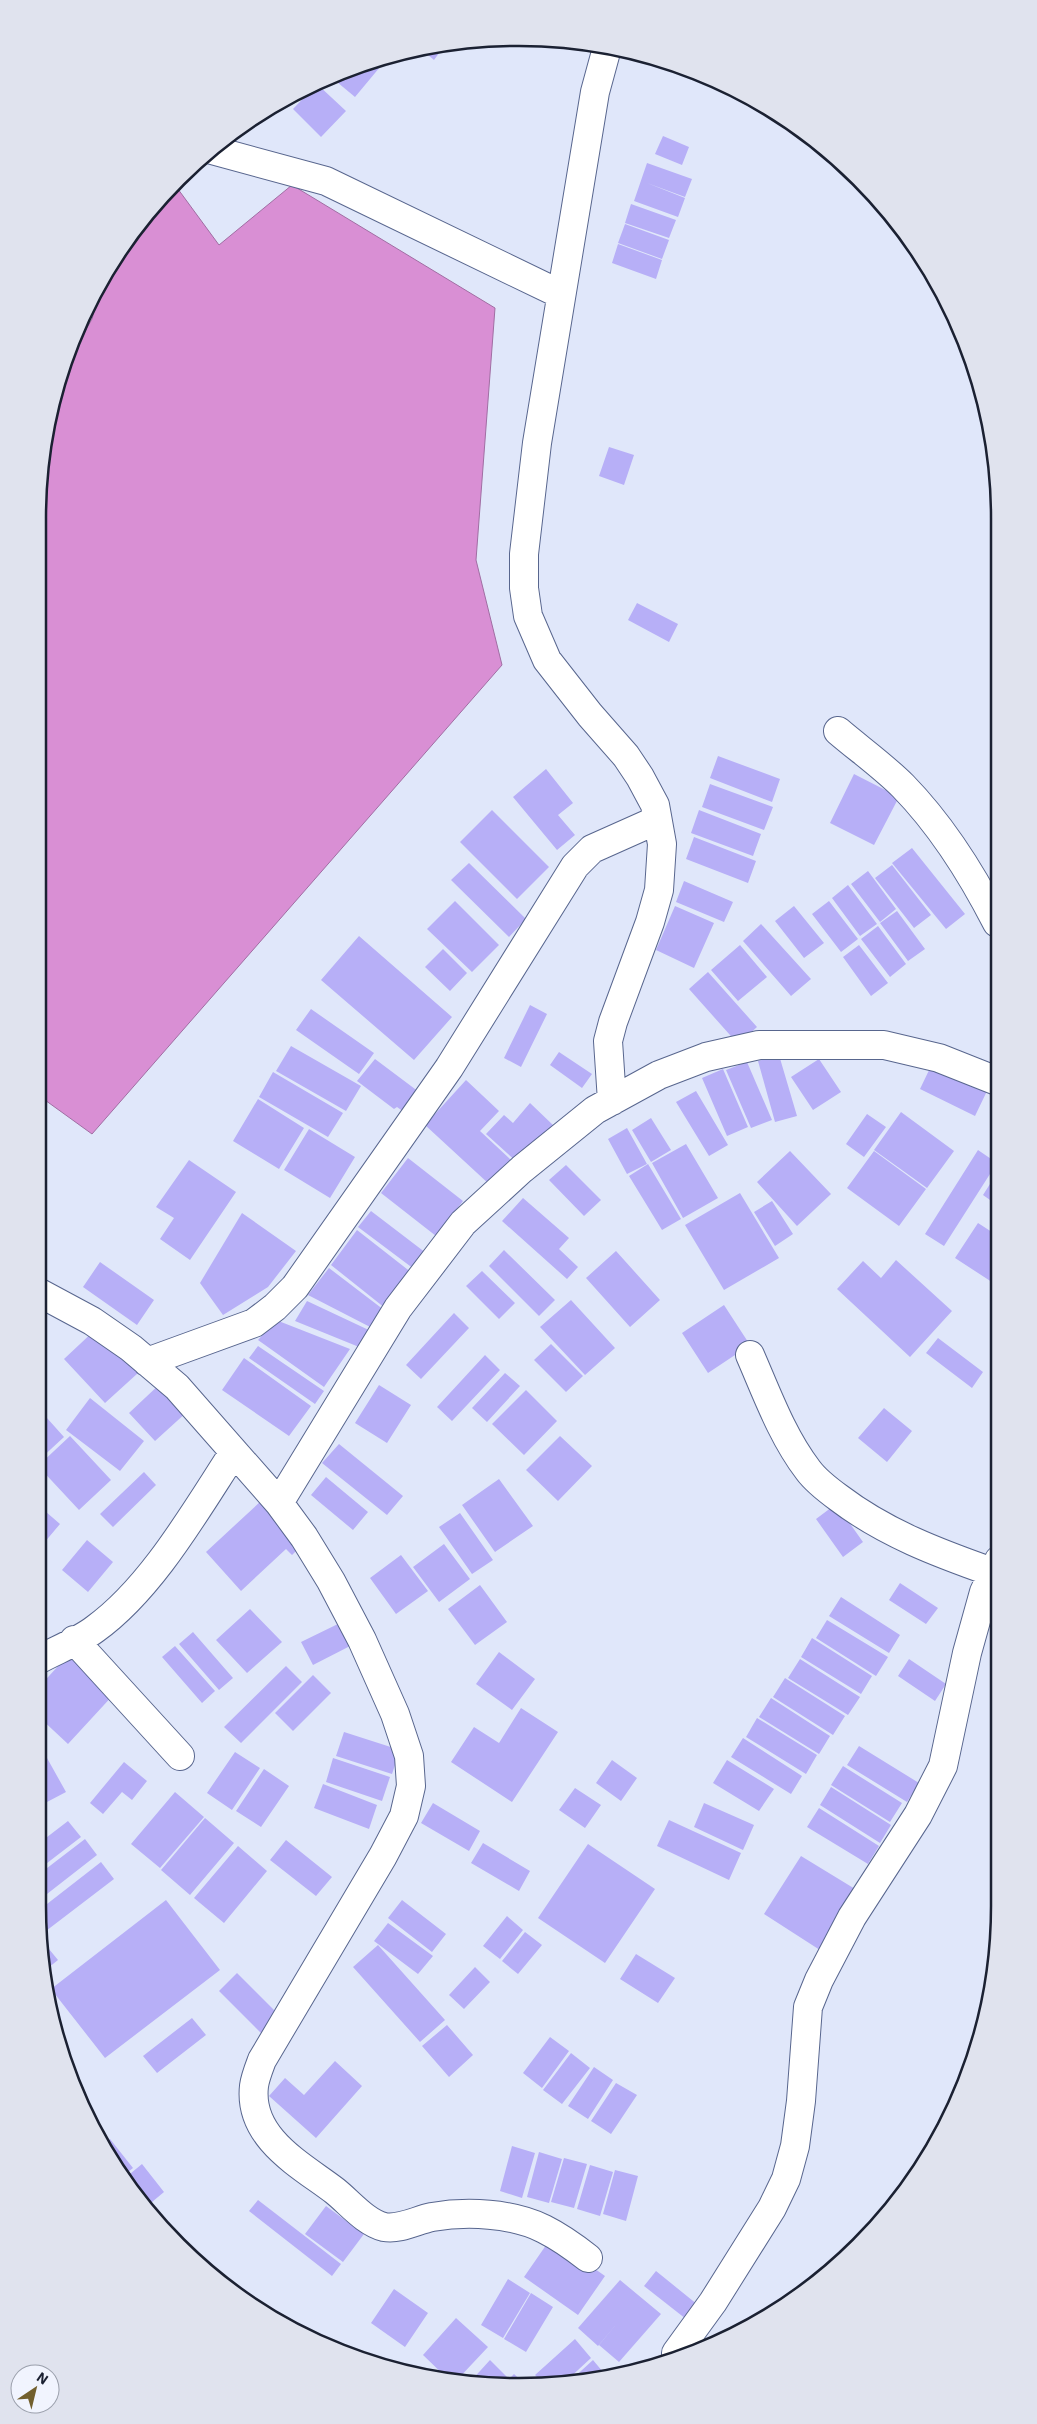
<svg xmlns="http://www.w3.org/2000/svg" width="1037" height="2424" font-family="'IBM Plex Sans',sans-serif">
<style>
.water{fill:#d98fd4;stroke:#a06ea3}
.building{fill:#b7aff7}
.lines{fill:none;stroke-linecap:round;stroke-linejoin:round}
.street-casing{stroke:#58668e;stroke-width:30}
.street{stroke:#fff;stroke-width:28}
.rim{fill:none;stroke:#1b2132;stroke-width:2.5}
</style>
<rect width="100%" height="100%" fill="#e0e7fa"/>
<path class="water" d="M175,185L219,245L292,185L495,308L476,560L502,665L92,1134L38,1095V518L63,364C71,347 84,335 92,319C95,312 91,303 94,296C104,267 151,206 175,185Z"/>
<path class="building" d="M445,45L434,60L421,49Z
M390,55L355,97L331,77L374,61Z
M317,84L346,111L321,137L293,109Z
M663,136L689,147L682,165L655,154Z
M647,163L692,179L685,197L647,183L685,198L678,217L634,201Z
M631,204L676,220L669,238L625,223Z
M625,224L669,240L662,259L618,243Z
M618,244L662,260L656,279L612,263Z
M609,447L634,455L624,485L599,476Z
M637,603L678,624L669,642L628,620Z
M718,756L780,779L772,802L710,778Z
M546,769L573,803L558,815L575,835L557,850L513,797Z
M854,774L899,797L874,845L830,823Z
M710,784L773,807L764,830L702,807Z
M492,810L549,867L517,899L460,842Z
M699,810L761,834L753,856L691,833Z
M694,837L756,861L748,883L686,859Z
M912,848L965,914L946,929L892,863Z
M469,863L526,919L509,937L451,880Z
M892,865L931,915L914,928L875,878Z
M868,871L896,909L880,922L851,884Z
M684,881L733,902L724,922L676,902Z
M848,885L877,924L860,936L832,898Z
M455,901L499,945L472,972L427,929Z
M829,901L858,939L841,952L812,914Z
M675,906L714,923L694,968L656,950Z
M794,906L824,943L804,958L775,921Z
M897,911L925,949L908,961L880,923Z
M761,924L811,979L791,996L743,941Z
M878,926L906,964L890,977L861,939Z
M359,936L452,1017L414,1060L321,980Z
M740,945L767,977L738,1001L711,970Z
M859,945L888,983L871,996L843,957Z
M443,949L467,973L450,991L425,967Z
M708,972L757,1027L738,1044L689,989Z
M530,1005L547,1014L521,1067L504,1058Z
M311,1009L374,1053L359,1074L296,1030Z
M291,1046L361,1086L346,1111L276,1071Z
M559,1052L592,1074L582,1088L550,1065Z
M779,1055L797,1116L775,1122L758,1061Z
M375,1059L419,1092L404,1112L397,1107L394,1109L357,1081Z
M819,1059L841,1092L813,1110L791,1077Z
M747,1062L772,1120L751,1128L726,1070Z
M932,1064L987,1091L975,1116L920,1089Z
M723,1069L748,1127L727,1136L702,1078Z
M273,1072L343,1113L328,1137L259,1097Z
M466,1080L499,1111L480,1131L511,1160L489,1184L425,1125Z
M696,1091L728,1145L709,1156L676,1102Z
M258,1099L304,1128L279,1169L233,1141Z
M530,1103L554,1126L519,1164L486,1134L504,1115L513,1123Z
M901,1112L954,1151L927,1188L874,1150Z
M867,1114L886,1127L864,1157L846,1144Z
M651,1118L671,1150L651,1162L632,1130Z
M627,1128L647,1164L627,1174L608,1139Z
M309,1129L355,1157L330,1198L284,1170Z
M686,1144L718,1198L683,1218L652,1163Z
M978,1150L997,1163L944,1246L925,1234Z
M790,1151L831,1194L797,1226L757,1182Z
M874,1151L926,1189L899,1226L847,1188Z
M408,1158L463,1201L436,1236L381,1193Z
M189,1160L236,1192L190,1260L160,1239L174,1218L156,1207Z
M648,1164L681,1219L662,1230L629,1176Z
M566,1165L601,1200L584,1216L549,1180Z
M997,1173V1205L983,1195Z
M740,1193L779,1258L724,1290L685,1225Z
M523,1198L569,1238L559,1249L578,1267L567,1279L502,1221Z
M772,1201L793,1234L775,1246L754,1212Z
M371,1211L426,1253L414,1269L358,1227Z
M242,1213L296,1251L268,1287L223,1315L200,1283Z
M978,1223L998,1236V1286L955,1258Z
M357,1230L412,1273L385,1308L331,1265Z
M504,1250L555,1300L539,1316L489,1266Z
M616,1251L660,1300L630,1327L586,1278Z
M896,1260L952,1311L910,1357L837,1289L863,1261L881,1278Z
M100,1262L154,1300L137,1325L83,1287Z
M329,1268L384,1310L374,1329L308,1295Z
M482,1271L515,1303L499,1319L466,1286Z
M571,1300L615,1348L585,1375L540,1327Z
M307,1301L373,1332L364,1349L295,1321Z
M724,1305L750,1345L708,1373L682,1333Z
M454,1313L469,1328L421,1379L406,1365Z
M276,1320L350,1349L324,1387L258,1340Z
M96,1329L138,1373L105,1403L64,1359Z
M938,1338L983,1372L972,1388L926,1353Z
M551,1344L583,1376L566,1392L534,1360Z
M258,1346L324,1391L315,1404L249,1358Z
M485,1355L500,1370L452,1421L437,1407Z
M244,1358L311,1406L289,1436L222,1390Z
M505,1373L520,1386L487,1422L472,1408Z
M162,1382L188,1411L155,1441L129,1413Z
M379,1385L411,1405L387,1443L355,1423Z
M526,1390L557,1421L524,1455L492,1424Z
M90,1398L144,1441L120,1471L66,1430Z
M38,1408L64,1437L38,1461Z
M884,1408L912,1431L887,1462L858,1438Z
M70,1436L111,1480L79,1510L38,1466Z
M560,1436L592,1466L558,1501L526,1470Z
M339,1444L403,1496L387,1515L322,1463Z
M144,1472L156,1485L113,1527L100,1514Z
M326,1477L368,1512L353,1530L311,1495Z
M499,1479L533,1526L495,1552L462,1505Z
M261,1501L302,1545L292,1555L286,1549L241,1591L206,1552Z
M836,1504L863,1542L843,1557L816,1519Z
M38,1505L60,1524L38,1550Z
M460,1513L493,1560L472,1574L439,1527Z
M87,1540L113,1562L88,1592L62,1570Z
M444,1544L470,1579L439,1602L413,1567Z
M401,1555L428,1591L396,1614L370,1578Z
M900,1583L938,1608L926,1624L889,1600Z
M480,1585L507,1622L475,1645L448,1609Z
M841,1597L900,1635L889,1653L829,1616Z
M250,1609L282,1642L247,1673L216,1640Z
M827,1620L888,1657L876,1676L816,1638Z
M342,1622L354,1644L313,1665L301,1642Z
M193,1632L233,1678L219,1690L179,1644Z
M812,1638L872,1676L861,1694L801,1657Z
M175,1646L215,1691L202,1703L162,1657Z
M71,1652L115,1693L68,1744L38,1716V1688Z
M499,1652L535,1679L512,1710L476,1684Z
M800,1659L860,1697L848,1715L788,1678Z
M909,1659L946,1684L935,1701L898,1676Z
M286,1666L302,1682L241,1743L224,1727Z
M313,1675L331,1693L293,1731L275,1713Z
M785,1678L845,1716L833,1735L773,1697Z
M771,1698L830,1736L819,1754L759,1717Z
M521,1708L558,1732L512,1802L451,1762L474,1727L499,1743Z
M757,1718L817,1755L806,1774L746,1737Z
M344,1732L400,1750L392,1774L336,1756Z
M743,1738L802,1776L791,1794L731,1757Z
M859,1746L919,1783L907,1802L847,1765Z
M235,1752L260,1768L232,1810L207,1793Z
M47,1758L66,1792L47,1802L38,1783V1762Z
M333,1758L390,1777L382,1801L326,1782Z
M612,1760L637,1778L621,1801L596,1783Z
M727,1760L774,1789L759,1811L713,1783Z
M124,1762L147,1781L132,1800L122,1792L103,1814L90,1803Z
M843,1766L902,1803L890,1822L831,1785Z
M264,1769L289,1786L261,1827L236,1811Z
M323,1784L377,1805L369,1829L314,1808Z
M831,1787L891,1825L880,1843L820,1805Z
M575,1788L601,1805L585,1828L559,1810Z
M175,1792L204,1817L160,1868L131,1844Z
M433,1803L480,1831L469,1851L421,1823Z
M704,1803L754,1825L743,1850L694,1827Z
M819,1808L879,1846L868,1864L807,1827Z
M205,1818L234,1843L190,1895L161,1870Z
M669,1820L741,1853L729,1880L657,1846Z
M68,1821L81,1837L38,1870V1844Z
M85,1839L97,1855L38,1901V1875Z
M286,1840L332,1877L316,1896L270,1860Z
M483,1843L530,1871L519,1891L471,1863Z
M588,1844L655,1889L605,1963L538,1918Z
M238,1846L267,1871L224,1923L194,1898Z
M801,1856L860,1892L823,1952L764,1914Z
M101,1862L114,1879L42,1934L38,1911Z
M166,1900L220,1970L105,2058L51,1989Z
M402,1900L446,1934L432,1952L388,1918Z
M507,1916L523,1930L500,1959L483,1946Z
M388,1923L433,1956L418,1974L374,1941Z
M525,1932L542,1945L518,1974L502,1961Z
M44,1943L58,1960L48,1968L47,1962Z
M378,1945L445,2020L420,2042L353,1967Z
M636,1954L675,1978L658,2003L620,1979Z
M475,1967L490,1982L464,2009L449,1995Z
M237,1973L279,2015L261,2033L219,1991Z
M192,2018L206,2035L157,2073L143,2056Z
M447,2025L473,2055L449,2077L422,2046Z
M550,2037L569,2051L542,2088L523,2073Z
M571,2053L590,2068L562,2104L543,2090Z
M335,2061L362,2086L316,2138L269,2096L285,2078L304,2095Z
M594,2067L613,2080L588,2119L568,2106Z
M616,2083L637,2095L611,2134L591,2121Z
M110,2139L133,2168L123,2176L102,2146Z
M512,2146L535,2153L522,2198L500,2191Z
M539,2152L562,2159L549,2203L527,2197Z
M564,2158L587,2164L574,2208L551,2202Z
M142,2164L164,2192L146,2207L125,2178Z
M590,2165L613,2172L600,2216L577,2209Z
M615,2170L638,2176L626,2221L603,2214Z
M258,2200L341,2264L332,2276L249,2211Z
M326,2206L364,2234L343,2262L305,2234Z
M551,2238L605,2276L578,2315L524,2277Z
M656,2271L698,2305L686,2319L644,2286Z
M508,2279L530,2293L503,2338L481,2325Z
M620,2280L661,2314L619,2362L599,2345L619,2321L598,2346L578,2328Z
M394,2289L428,2313L405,2347L371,2323Z
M531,2293L553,2307L526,2352L504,2339Z
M456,2318L488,2347L457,2380H449L423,2355Z
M575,2339L591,2358L565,2382L544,2384L535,2375Z
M490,2360L508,2378L501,2385L470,2382Z
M593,2360L608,2378L570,2381Z
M514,2374L527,2386L503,2385Z"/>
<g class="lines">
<defs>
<path id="street" d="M607,48L595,92L537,443L524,554V588L528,616L547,660L590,715L626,756L640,777L655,805L662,844L659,890L650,922L613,1022L608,1041L612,1101
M212,150L326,181L560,294
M838,731C859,749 883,766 903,786C941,825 972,874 997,923
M38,1292L92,1321L131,1348L177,1387L279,1503L304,1537L331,1581L362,1640L395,1714L409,1756L411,1786L404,1816L383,1856L262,2060C259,2068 255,2078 254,2086C248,2138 301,2165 335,2191C350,2203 365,2222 384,2227C400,2230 417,2220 432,2217C467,2211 512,2213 544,2229C560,2237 574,2247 588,2258
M750,1355C767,1394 782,1436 808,1470C816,1481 828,1490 839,1498C885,1533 938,1553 992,1572
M147,1362L254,1323L275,1307L295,1287L449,1068L575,866L592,849L657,820
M279,1503L398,1308L463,1223L522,1169L595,1110L659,1075L706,1057L759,1045H884L939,1058L997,1081
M74,1640L180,1756
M38,1660C56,1650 78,1642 95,1629C152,1588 196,1510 234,1452
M676,2353L713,2302L772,2208L786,2179L795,2146L801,2101L808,2007L819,1980L852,1917L918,1815L943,1766L967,1653L984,1592L999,1560"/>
</defs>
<use href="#street" class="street-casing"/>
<use href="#street" class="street"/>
</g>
<path d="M0 0H1037V2424H0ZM518 46H519A472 472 0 0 1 991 518V1906A472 472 0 0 1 519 2378H518A472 472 0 0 1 46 1906V518A472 472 0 0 1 518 46Z" fill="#e0e3ee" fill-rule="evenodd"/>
<path class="rim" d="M518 46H519A472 472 0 0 1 991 518V1906A472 472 0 0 1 519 2378H518A472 472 0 0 1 46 1906V518A472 472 0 0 1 518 46Z"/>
<g transform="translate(35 2389) rotate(35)"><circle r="24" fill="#f1f4fe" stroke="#9ba0ac"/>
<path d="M0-4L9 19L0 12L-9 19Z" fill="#725f2d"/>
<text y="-8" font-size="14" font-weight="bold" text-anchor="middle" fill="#1b2132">N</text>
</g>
</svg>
